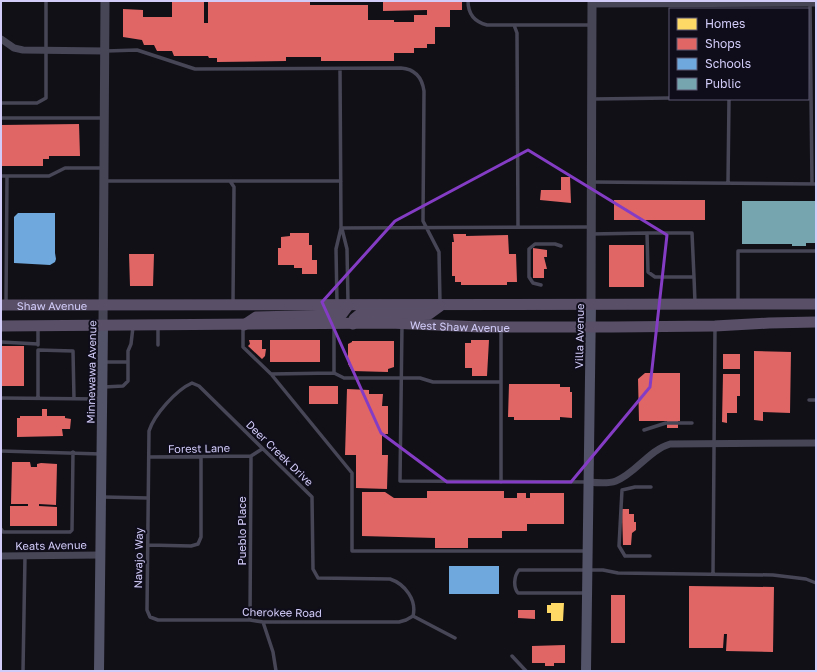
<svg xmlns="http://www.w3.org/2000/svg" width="817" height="672" font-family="'Golos Text',sans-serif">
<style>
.homes{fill:#ffd966}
.shops{fill:#e06666}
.schools{fill:#6fa8dc}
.public{fill:#76a5af}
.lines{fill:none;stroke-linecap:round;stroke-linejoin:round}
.service{stroke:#474657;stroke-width:3.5}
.minor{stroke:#474657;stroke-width:7}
.tertiary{stroke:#474657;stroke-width:9}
.secondary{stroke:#535369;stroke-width:10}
.primary{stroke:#595068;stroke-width:11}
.marked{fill:none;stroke:#843cc5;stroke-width:3;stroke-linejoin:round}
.labels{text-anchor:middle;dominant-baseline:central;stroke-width:4;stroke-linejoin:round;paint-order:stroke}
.street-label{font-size:11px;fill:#d2ccf9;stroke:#0f0d1a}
</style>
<rect width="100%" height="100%" fill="#111017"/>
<path class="homes" d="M551,603H564L563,621H551V613H547V605H551Z"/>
<path class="shops" d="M172,1H204V23H208V1H310V5H368V20H394V22H414V15H427V10L383,11V1H462V10H450V27H435V44H427V48H414V53H394V61H321V57H286V61L217,62V58H209L208,56H174L172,51H157L154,45H144L142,40L123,37V9L143,10V17H172Z
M79,124L80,156H49V159H43V166H1V125Z
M561,177H570L571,203L540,200L541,190H561Z
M614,200H705V220H614Z
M290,233H309V245H312V260H317V274H302V268H294V265H278V248H281V237L290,236Z
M453,234H466V236L508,235L509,254H516L517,282H507V285H461V282H455V276H452V242H454Z
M609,245H644V287H609Z
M533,248L547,250V257H544L547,269H544V278H533Z
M129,254H154L153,286H130Z
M249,340H262V349H266L265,356L262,359L248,346L250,344Z
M270,340H320V362H270Z
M471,340H489L487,376H472V368H465V343H471Z
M352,341H394V367L388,369V372L352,371L348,364V344L352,342Z
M1,346H24V386H1Z
M754,351L791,352L790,413L763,412V421L754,420Z
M723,354H740V369H723Z
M645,373H680V421H678V428H667V421H639L638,379Z
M723,374H740V396H737V413H727V423L722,422Z
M509,384H560V387H570V392H572V418L560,417V420H514V417H508Z
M309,386H338V404H309Z
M347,389L369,390V394H383L382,406H388V434H382V455H388L387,489L356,488V455H345Z
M42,409H47V416H65V418L71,419L70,429H62L63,436L17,437V418H20V416H42Z
M12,462H30L31,467H37V464L41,463L57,464L56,505L39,504V506L57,507V526H10V506H28V504H11Z
M427,491H504V498H517V493H526V498H530V493H564V524H527V531H502V538H468V548H435V538L362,536V492H385L394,498H392H427Z
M622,509H629V514H634V522H636V530L632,533L631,545H623Z
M689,586L774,587L773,652L726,651L727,634H724L723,648H689Z
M611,595H625V643H611Z
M518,610H535V619L518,618Z
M565,645V663H554V666H545V663H532V646Z"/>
<path class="schools" d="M18,213H55V253L56,259L55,262L50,265L14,263V217Z
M449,566H499V594H449Z"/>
<path class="public" d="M742,201H816V243H806V246H792V244H742Z"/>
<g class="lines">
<path class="service" d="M468,1C468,14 475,22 487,25H592
M810,3L812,184
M514,25L517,33L518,227
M106,51L137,50L195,69L401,68C415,69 422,77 424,91L423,221L439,252L440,303
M593,99L670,98
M1,103H37L46,98V1
M1,118H104
M1,176H49L65,168H103
M105,181H341
M230,181L234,187L233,303
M591,182L816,184
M728,183L729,99
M341,228L590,227
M342,229L347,249L348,302
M647,233H692L694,277
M591,234L647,233L648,272L655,277H694L695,303
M541,285L533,283L529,277V249L535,244H555L561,246
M738,302V251H816
M337,303L336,249L341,228L340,69
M6,304L7,176
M402,325L400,481L587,482
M38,327V345
M158,327V345
M243,327V347L271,374L352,473V551H587
M501,329V482
M1,342L38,344
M105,362H128
M334,373V325
M271,374L334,373L344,378H420L433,382H501
M192,383L199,386L312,497L313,569L318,578L390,579C405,584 417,600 413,616L406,620L399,622H263L250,620H158L150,617L147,610L149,431C154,415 176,390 192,383Z
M104,387L123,386L128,381V351L131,344L133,327
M1,398L101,399
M38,398V350L73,351L74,399
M809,400H816
M644,430L666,423H692
M1,451L101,454
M149,457L251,456
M103,497L148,498
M1,529L3,532H70L72,530L73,452
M148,545L191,546L198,544L201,537V457
M650,556H625L619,546L622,490L635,487H651
M713,574L715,327
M585,593H518C513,587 514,576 519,570H603L618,573L773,575L806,579L816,583
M413,616L455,638
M250,620L251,456L262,449
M263,622L273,652L276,671
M512,656L526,671
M23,671L25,556"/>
<path class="minor" d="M592,4L816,3
M1,39L14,48L23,50L105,51
M589,482C598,483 608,484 616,481C636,473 649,450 670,444L816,443
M1,556L101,555"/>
<path class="tertiary" d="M591,304L592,1
M103,326L105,1"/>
<path class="secondary" d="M99,671L103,326
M586,671L591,304"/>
<g class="primary">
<path id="s1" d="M1,305L816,304"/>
<path d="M353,324L354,319L360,314H429L440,306"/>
<path d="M244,325L256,317L338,315L342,314L348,306"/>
<path id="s2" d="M1,326L390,323L480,327H613L715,326L769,323L816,322"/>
</g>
</g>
<path class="marked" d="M528,150L667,235L650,387L571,482H447L381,433L322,302L395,221Z"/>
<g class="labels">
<g class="street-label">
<text stroke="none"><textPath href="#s1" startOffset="51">Shaw Avenue</textPath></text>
<text stroke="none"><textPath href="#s2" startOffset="459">West Shaw Avenue</textPath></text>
<text transform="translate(579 336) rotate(-89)">Villa Avenue</text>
<text transform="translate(91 372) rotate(-89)">Minnewawa Avenue</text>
<text transform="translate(199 448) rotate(-1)">Forest Lane</text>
<text transform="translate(280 453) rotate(44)">Deer Creek Drive</text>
<text transform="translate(241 531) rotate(-90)">Pueblo Place</text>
<text transform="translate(51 545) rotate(-1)">Keats Avenue</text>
<text transform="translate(138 558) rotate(-89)">Navajo Way</text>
<text transform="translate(282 612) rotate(1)">Cherokee Road</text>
</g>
</g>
<rect width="817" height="672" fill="none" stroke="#d2ccf9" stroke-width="4"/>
<rect x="669" y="8" width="140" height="92" fill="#0f0d1a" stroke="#5d5973"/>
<rect x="677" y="18" width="20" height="12" fill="#ffd966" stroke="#5d5973"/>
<text x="705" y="28" font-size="12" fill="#d2ccf9">Homes</text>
<rect x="677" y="38" width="20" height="12" fill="#e06666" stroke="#5d5973"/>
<text x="705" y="48" font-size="12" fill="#d2ccf9">Shops</text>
<rect x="677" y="58" width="20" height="12" fill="#6fa8dc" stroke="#5d5973"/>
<text x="705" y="68" font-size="12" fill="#d2ccf9">Schools</text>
<rect x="677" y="78" width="20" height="12" fill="#76a5af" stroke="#5d5973"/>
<text x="705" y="88" font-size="12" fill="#d2ccf9">Public</text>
</svg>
